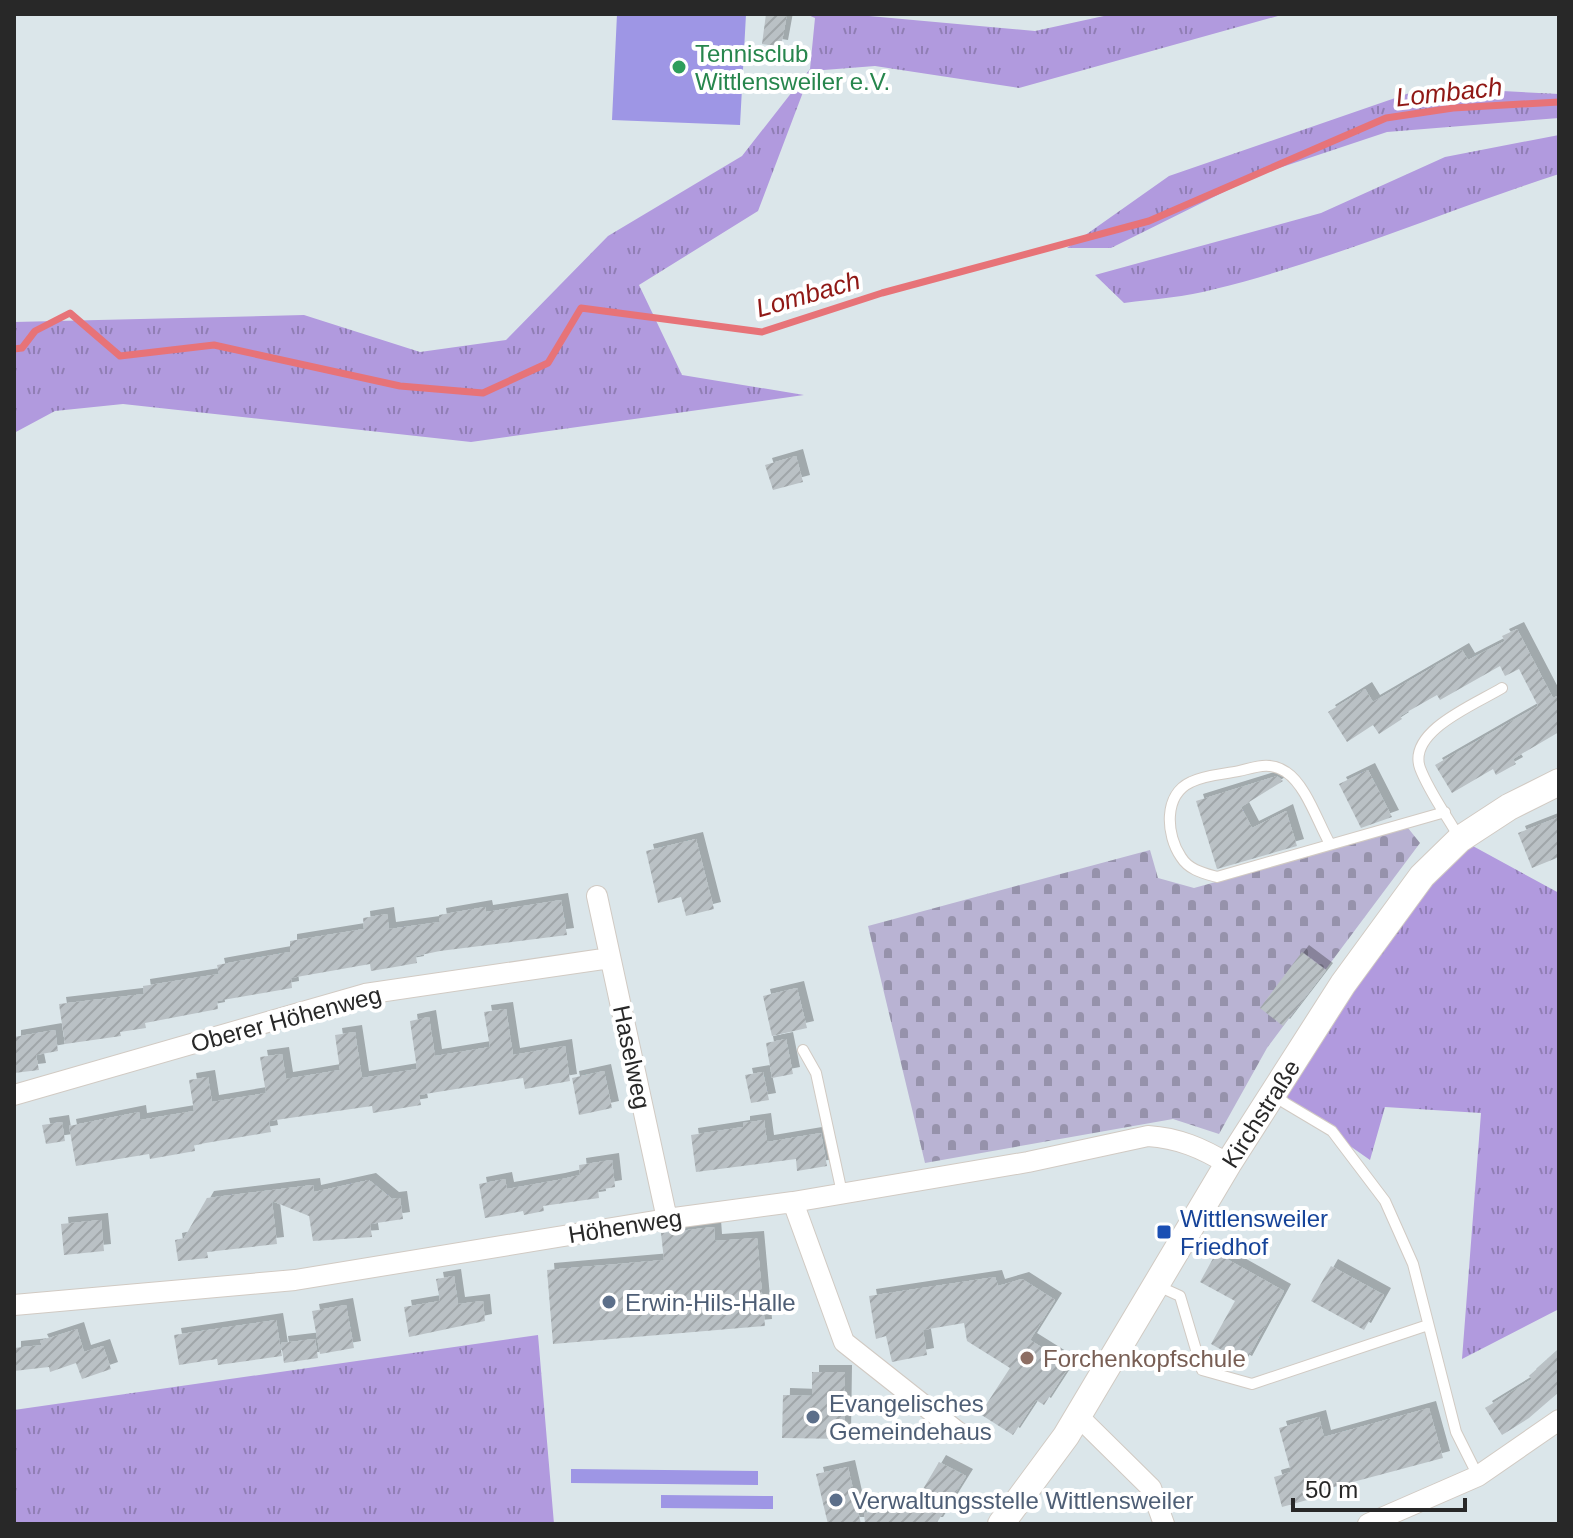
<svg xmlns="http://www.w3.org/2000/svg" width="1573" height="1538" font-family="Helvetica,sans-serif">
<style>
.grass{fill:url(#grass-tufts)}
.cemetery{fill:url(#cemetery-stones)}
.pitch{fill:#9e96e5}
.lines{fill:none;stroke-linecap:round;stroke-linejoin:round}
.stream{stroke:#e77378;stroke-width:7}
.building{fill:url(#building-hatch);filter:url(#shadow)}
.lane-casing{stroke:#d1cac3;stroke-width:12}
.street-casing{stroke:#d1cac3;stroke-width:22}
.secondary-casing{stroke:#d1cac3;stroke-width:28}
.lane{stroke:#fff;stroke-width:10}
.street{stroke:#fff;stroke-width:20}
.secondary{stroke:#fff;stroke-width:26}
.leisure-dot{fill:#2e9e5b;stroke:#fff;stroke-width:3}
.transit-dot{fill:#1a4fb4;stroke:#fff;stroke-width:3}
.service-dot{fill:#5c6f8a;stroke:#fff;stroke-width:3}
.education-dot{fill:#8d6e63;stroke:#fff;stroke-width:3}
.labels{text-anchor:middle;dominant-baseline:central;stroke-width:8;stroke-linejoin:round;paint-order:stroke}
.leisure-label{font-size:24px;fill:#27864d;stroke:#fff;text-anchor:start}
.street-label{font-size:24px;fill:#282828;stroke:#fff}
.transit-label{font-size:24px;fill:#164399;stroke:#fff;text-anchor:start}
.service-label{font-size:24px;fill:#4e5e75;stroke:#fff;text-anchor:start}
.education-label{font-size:24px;fill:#785e54;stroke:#fff;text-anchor:start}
.water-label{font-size:26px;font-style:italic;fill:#901815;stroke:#fff}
</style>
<defs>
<pattern id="grass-tufts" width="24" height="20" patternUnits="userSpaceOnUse" patternTransform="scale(2)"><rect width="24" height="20" fill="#b19ade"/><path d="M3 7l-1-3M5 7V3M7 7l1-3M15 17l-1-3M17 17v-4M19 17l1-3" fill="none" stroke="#907eb4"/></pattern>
<pattern id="cemetery-stones" width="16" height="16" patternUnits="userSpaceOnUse" patternTransform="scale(2)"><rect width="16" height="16" fill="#b9b3d3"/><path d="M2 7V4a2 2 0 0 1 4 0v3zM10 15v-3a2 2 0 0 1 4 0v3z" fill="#9692ab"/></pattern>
<pattern id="building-hatch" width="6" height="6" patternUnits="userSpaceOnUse" patternTransform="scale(2)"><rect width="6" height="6" fill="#bac1c5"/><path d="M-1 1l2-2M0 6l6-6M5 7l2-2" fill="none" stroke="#a0a6a9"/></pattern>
<filter id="shadow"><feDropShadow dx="7" dy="-7" stdDeviation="0" flood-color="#0004"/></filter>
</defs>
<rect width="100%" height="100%" fill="#dbe6ea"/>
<path class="grass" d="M806,14H847L1035,31L1113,14H1285L1019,88L875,66L811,71L758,211L639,285L682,375L804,395L471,442L123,404L55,411L14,433V322L304,315L420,352L506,340L608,236L742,156L810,69L815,18Z
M1427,87L1559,94V118L1387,132L1258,175L1111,248H1067L1169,176Z
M1559,135V174C1444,211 1333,260 1215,289C1186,297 1154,299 1124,303L1095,275L1321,213L1445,157Z
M1460,839L1559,893V1309L1462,1359L1481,1113L1385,1107L1370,1160L1273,1092Z
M538,1335L554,1524H14V1410Z"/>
<path class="cemetery" d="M1408,828L1420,843L1267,1048L1219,1134L1173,1119L925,1163L868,926L1150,850L1158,878L1194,888Z"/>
<path class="pitch" d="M617,14H746L740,125L612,120Z
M571,1469L758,1471V1485L571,1483Z
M661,1495L773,1496V1509L661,1508Z"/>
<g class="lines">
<path class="stream" d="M14,349L22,348L35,331L70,313L120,356L214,345L400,386L483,393L548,363L581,308L762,332L882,293L1149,221L1386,118L1453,108L1559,102"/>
</g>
<path class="building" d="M766,14H787L781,47L762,44Z
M796,456L803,482L773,490L765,465Z
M1517,629L1553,698L1559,695V732L1513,759L1516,764L1496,775L1493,769L1452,793L1435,765L1538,706L1519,669L1505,676L1500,666L1440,700L1437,695L1400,716L1402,719L1379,734L1373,725L1347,742L1328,712L1365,689L1373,702L1462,650L1468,660L1505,641L1502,636Z
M1368,770L1392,817L1361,828L1339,784Z
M1277,776L1283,781L1241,807L1252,828L1286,811L1297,846L1217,869L1196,801Z
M1559,817V857L1532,868L1518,833Z
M696,839L714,909L686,916L681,897L658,903L646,851Z
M561,900L567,935L440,951L416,956L417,963L395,967L371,971L370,964L291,978L292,988L217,1001L218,1009L145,1023L146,1028L120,1032L121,1036L65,1044L59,1004L144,994L143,986L219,974L217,965L290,952V941L364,929L363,918L387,914L389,929L440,922L439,915L485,907L486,912Z
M1302,952L1326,970L1283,1026L1260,1008Z
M797,988L807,1028L772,1036L763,996Z
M506,1009L513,1055L565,1046L570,1081L525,1089L523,1078L419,1095L421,1105L373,1113L372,1106L269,1121L271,1132L194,1145L195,1151L150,1159L149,1154L76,1166L69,1126L139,1112L140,1120L194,1111L189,1080L208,1077L212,1102L266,1093L260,1057L282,1054L286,1079L340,1070L335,1035L355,1032L362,1078L417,1069L410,1021L429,1017L435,1056L490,1047L484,1012Z
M55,1030L58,1051L36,1055L39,1070L14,1073V1037Z
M786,1039L793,1074L772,1078L766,1043Z
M604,1071L612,1108L579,1115L572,1078Z
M763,1072L769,1100L751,1103L745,1075Z
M764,1120L767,1142L821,1133L827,1166L797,1171L796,1159L696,1172L691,1135L743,1127V1123Z
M62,1122L65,1141L46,1144L42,1125Z
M612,1160L615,1187L598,1190L599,1198L543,1206L544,1211L524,1215L523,1211L485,1218L479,1184L505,1179L507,1189L558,1180L580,1175L579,1165Z
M369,1180L392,1199L400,1198L403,1219L370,1224L372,1237L313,1241L309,1216L272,1201L277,1244L207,1252L208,1258L178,1261L175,1240L184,1238L207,1198L313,1185L314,1192Z
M101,1220L104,1251L64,1255L61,1224Z
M714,1227L715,1241L757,1238L765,1326L553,1344L547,1270L664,1260L661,1233Z
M1216,1253L1284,1291L1245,1363L1211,1344L1235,1301L1200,1282Z
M1331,1266L1384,1295L1364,1330L1311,1301Z
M454,1276L458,1304L483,1301L485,1321L409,1337L404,1307L440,1301L436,1279Z
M995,1277L998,1286L1022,1279L1055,1300L1030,1340L1070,1365L1044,1405L1036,1400L1013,1435L980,1414L1010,1368L967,1341L964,1323L923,1330L927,1355L892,1362L886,1336L876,1339L869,1296Z
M346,1305L354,1348L320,1354L312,1311Z
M276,1320L282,1356L218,1365L217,1359L179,1365L174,1335Z
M77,1329L84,1352L103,1346L111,1369L82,1379L76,1363L50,1372L49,1367L14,1371V1348L42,1345L40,1341Z
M315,1339L318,1358L284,1363L281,1343Z
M1559,1349V1392L1529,1418L1502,1435L1485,1408L1532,1379L1529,1376Z
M812,1372H845L844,1439L782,1438L783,1395L812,1396Z
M1429,1408L1443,1458L1323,1490L1325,1495L1282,1507L1274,1477L1291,1472L1279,1428L1319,1417L1324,1437Z
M939,1462L966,1476L936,1524H865L864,1513L913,1506Z
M848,1467L861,1524H828L816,1474Z"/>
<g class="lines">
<defs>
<path id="lane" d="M1460,839C1447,816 1429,792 1420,768C1407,731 1476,704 1502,688
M1330,844C1318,823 1306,785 1286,772C1270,761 1256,767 1239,771C1225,774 1205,775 1191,782C1163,795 1166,835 1181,857C1189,870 1203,873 1217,877L1445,812
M803,1050L816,1073L842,1193
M1273,1092L1285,1103L1332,1131L1385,1201L1413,1264L1456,1432L1478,1476
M1158,1286L1180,1296L1202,1370L1252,1384L1428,1325"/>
<path id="street" d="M597,896L667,1219
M14,1095L365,994L610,958
M793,1202L844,1342L959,1433
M14,1305L295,1280L667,1219L793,1202L1028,1162L1148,1136C1178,1138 1202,1148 1228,1164
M1078,1416L1151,1488L1164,1524
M1368,1524L1478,1476L1559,1420"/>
<g id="secondary">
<path id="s1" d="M1001,1524L1066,1436L1228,1164L1343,984L1422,876L1460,839L1509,807L1559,782"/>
</g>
</defs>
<use href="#lane" class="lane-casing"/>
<use href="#street" class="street-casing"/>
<use href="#secondary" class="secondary-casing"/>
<use href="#lane" class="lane"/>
<use href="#street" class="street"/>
<use href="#secondary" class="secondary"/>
</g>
<circle class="leisure-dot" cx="679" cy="67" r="8"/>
<rect class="transit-dot" x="1156" y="1224" width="16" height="16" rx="4"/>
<g class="service-dot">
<circle cx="609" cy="1302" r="8"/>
<circle cx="813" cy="1417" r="8"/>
<circle cx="836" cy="1500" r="8"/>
</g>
<circle class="education-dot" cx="1027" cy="1358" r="8"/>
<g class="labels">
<g class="leisure-label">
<text x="695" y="53">Tennisclub<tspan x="695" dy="28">Wittlensweiler e.V.</tspan></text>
</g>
<g class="street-label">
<text transform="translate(286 1019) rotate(-15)">Oberer Höhenweg</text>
<text transform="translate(632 1057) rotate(78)">Haselweg</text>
<text stroke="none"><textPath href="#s1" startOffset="486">Kirchstraße</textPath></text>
<text transform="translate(625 1226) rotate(-9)">Höhenweg</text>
</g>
<g class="transit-label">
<text x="1180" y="1218">Wittlensweiler<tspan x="1180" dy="28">Friedhof</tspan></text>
</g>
<g class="service-label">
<text x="625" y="1302">Erwin-Hils-Halle</text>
<text x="829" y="1403">Evangelisches<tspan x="829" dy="28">Gemeindehaus</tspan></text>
<text x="852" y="1500">Verwaltungsstelle Wittlensweiler</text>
</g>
<g class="education-label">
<text x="1043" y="1358">Forchenkopfschule</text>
</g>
<g class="water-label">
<text transform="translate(1449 92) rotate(-6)">Lombach</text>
<text transform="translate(808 294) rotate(-16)">Lombach</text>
</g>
</g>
<rect width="1573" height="1538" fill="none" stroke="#282828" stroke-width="32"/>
<path d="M1293 1498v12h172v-12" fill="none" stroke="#282828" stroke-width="4"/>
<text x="1305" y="1498" font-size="24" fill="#282828" stroke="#ffffff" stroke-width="6" paint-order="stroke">50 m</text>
</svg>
